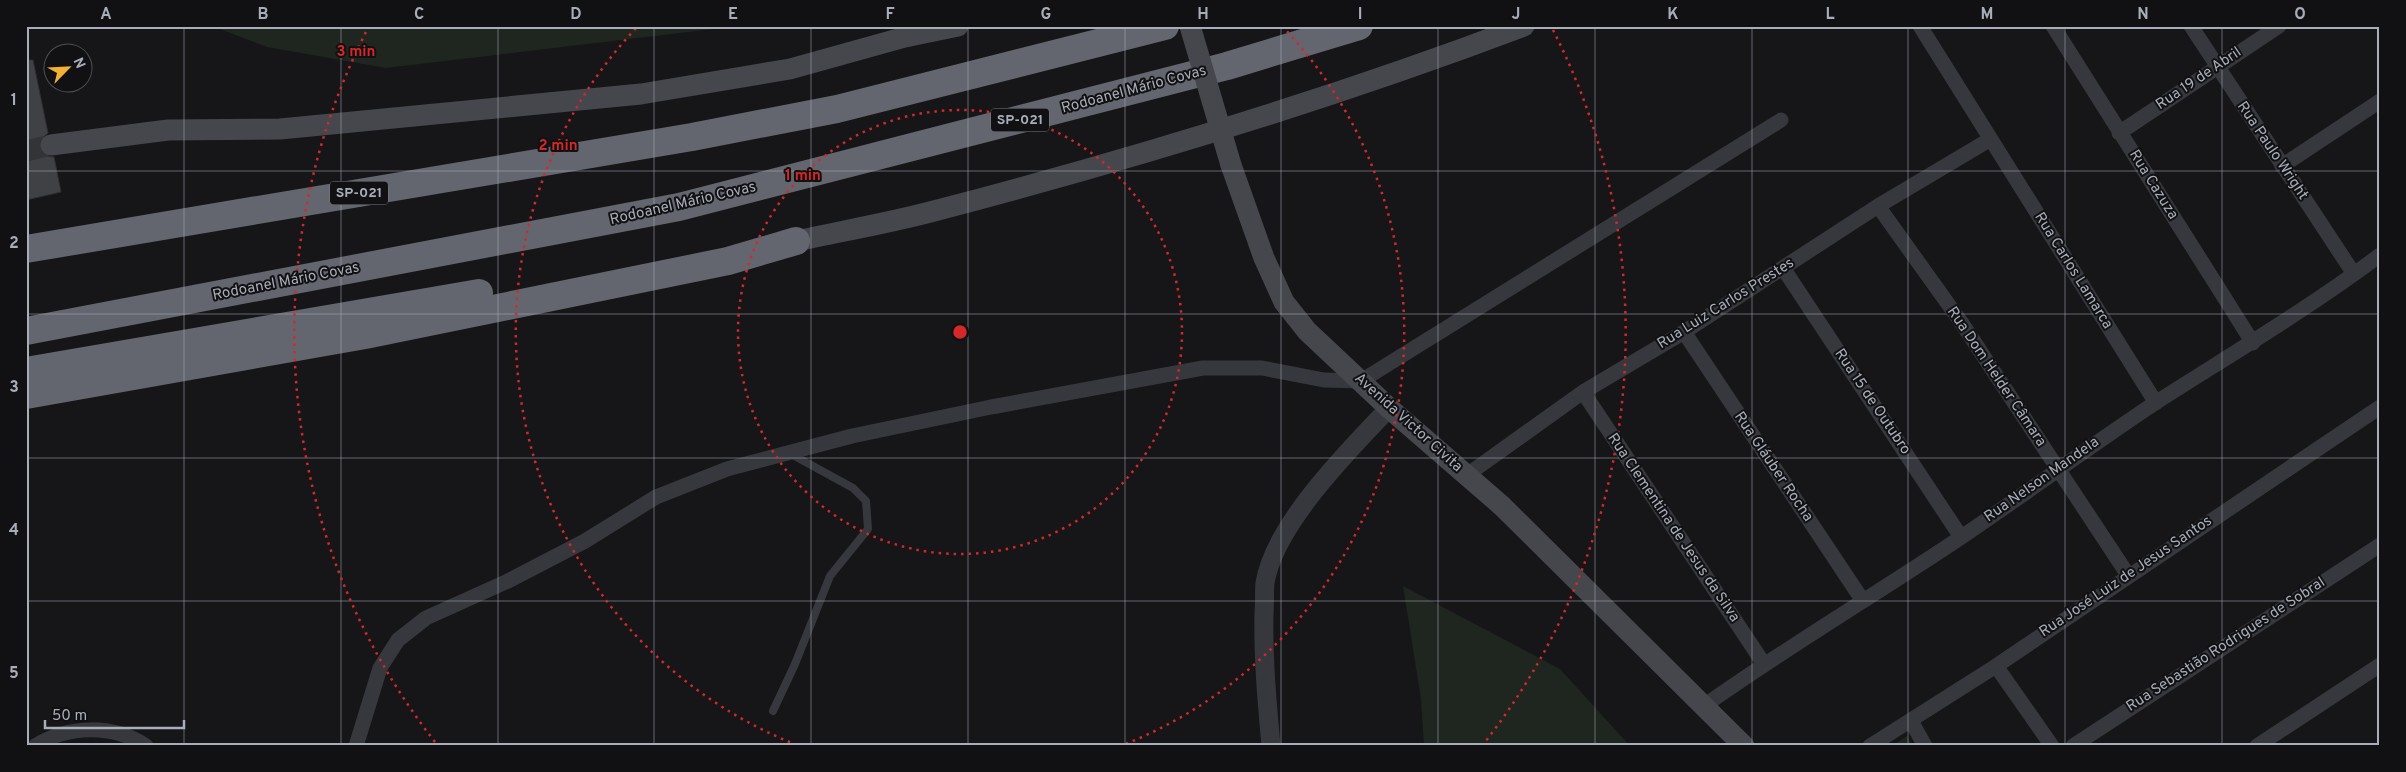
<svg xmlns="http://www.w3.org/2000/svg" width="2406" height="772" font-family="Overpass,sans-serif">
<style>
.green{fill:#1e261f}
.building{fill:#404145;stroke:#303034}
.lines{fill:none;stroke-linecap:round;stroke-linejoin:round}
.secondary-tunnel{stroke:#333438;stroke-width:21;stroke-dasharray:21 11;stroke-linecap:butt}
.service{stroke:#37383d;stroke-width:8}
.minor{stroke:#37383d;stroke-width:15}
.tertiary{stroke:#37383d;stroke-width:19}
.secondary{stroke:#45474d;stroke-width:21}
.motorway{stroke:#63666e;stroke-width:28}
.secondary-bridge{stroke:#45474d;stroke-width:21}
.grid{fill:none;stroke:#a8adb8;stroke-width:1;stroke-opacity:0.55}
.ring{fill:none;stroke:#d62828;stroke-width:2.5;stroke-dasharray:2.5 5}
.labels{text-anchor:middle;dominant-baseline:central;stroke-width:4;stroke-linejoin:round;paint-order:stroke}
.shield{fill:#111113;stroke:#7b7e86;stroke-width:1}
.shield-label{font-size:14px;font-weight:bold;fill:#a8adb8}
.street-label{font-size:15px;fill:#a8adb8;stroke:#111113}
.centre{fill:#d62828;stroke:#111113;stroke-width:2.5}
.ring-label{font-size:15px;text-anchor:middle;font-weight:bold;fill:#d62828;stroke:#111113;stroke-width:4;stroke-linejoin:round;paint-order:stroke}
.neatline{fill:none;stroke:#a8adb8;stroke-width:2}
.grid-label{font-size:16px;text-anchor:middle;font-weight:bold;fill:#a8adb8}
</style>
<rect width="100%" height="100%" fill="#161618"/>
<path class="green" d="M212,26H738L386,68L267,47Z
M1403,586L1560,669L1630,746H1424L1421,699Z
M1907,736L1913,746H1891Z"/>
<path class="building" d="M26,60H33L48,133L40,140L39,147L46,156L54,157L61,192L26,200Z"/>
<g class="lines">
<path class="secondary-tunnel" d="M26,151L51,145"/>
<path class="service" d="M773,711L795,664L830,576L868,529L866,501L853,488L791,454"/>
<path class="minor" d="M1920,26L2156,403
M2053,26L2253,343
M2191,26L2354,274
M2119,133L2279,26
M2282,166L2380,101
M1878,206L1961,322L2128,575
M1783,268L1961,537
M1684,332L1863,601
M1583,392L1764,664
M1467,475L1583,392L1684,332L1878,206L1989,140
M1996,666L2052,746
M1704,706C1787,647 1875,595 1960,538C2025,494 2089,447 2155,403C2230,355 2308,309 2380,255
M1911,721L1925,746
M35,746C68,725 113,724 146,746
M356,746L380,668L398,640L426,618L508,581L585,541L656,497L727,469L852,436L991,407L1203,368H1262L1324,380L1361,381L1781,120
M1870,746L1996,666L2380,407
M2073,746L2380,545
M2257,746L2380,665"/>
<path class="tertiary" d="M1271,746C1267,701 1263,658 1264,613C1265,603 1264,592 1265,583C1274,525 1349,450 1389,408"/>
<path class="secondary" d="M51,145L168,130L280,129L641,94L790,69L905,37L958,26
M1231,165L1264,258L1284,302L1307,331L1389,408L1502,506L1744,746
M796,241C842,231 889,223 934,211C1133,159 1331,99 1524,26"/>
<path class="motorway" d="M26,249L692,137L837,109L1165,26
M26,331L679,207L1227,66L1359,26
M26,371L479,293
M26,395L365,335L728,261L796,241"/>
<path class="secondary-bridge" d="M1190,26L1231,165"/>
</g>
<path class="grid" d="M184,26V746M341,26V746M498,26V746M654,26V746M811,26V746M968,26V746M1125,26V746M1281,26V746M1438,26V746M1595,26V746M1752,26V746M1908,26V746M2065,26V746M2222,26V746M26,171H2380M26,314H2380M26,458H2380M26,601H2380"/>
<g class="ring">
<circle cx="960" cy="332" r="222"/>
<path d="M797 745A444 444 0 0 1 638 26M1282 26A444 444 0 0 1 1123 745"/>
<path d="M435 742A666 666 0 0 1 367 30M1553 30A666 666 0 0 1 1485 742"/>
</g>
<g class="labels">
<g class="shield">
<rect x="991" y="108.5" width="58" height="23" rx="4"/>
<rect x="330" y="181.5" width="58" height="23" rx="4"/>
</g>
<g class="shield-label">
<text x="1020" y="120">SP-021</text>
<text x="359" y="193">SP-021</text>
</g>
<g class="street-label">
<text transform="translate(2199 79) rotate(-34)">Rua 19 de Abril</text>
<text transform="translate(1134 90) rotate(-15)">Rodoanel Mário Covas</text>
<text transform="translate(2272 151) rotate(56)">Rua Paulo Wright</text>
<text transform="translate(2153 185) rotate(58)">Rua Cazuza</text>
<text transform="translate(683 204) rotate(-13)">Rodoanel Mário Covas</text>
<text transform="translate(2073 271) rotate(58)">Rua Carlos Lamarca</text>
<text transform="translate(286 282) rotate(-11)">Rodoanel Mário Covas</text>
<text transform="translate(1726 304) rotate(-32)">Rua Luiz Carlos Prestes</text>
<text transform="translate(1996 377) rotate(56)">Rua Dom Helder Câmara</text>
<text transform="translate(1872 402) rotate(56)">Rua 15 de Outubro</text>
<text transform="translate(1408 423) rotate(42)">Avenida Victor Civita</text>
<text transform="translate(1773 467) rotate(56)">Rua Gláuber Rocha</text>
<text transform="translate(2042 480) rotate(-35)">Rua Nelson Mandela</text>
<text transform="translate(1673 528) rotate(56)">Rua Clementina de Jesus da Silva</text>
<text transform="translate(2126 577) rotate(-34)">Rua José Luiz de Jesus Santos</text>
<text transform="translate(2226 645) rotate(-33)">Rua Sebastião Rodrigues de Sobral</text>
</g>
</g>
<circle cx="960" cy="332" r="8" class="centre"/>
<g class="ring-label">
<text x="356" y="56">3 min</text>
<text x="558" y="150">2 min</text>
<text x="803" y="180">1 min</text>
</g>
<rect width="2406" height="772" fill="none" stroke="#111113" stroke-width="55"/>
<g transform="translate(68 68) rotate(66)"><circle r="24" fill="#111113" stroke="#4d4f55"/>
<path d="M0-4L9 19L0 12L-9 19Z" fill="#f2b134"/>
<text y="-8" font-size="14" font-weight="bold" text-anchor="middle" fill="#a8adb8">N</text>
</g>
<path d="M45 720v8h139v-8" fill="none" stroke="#a8adb8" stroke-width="2.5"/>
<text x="52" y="720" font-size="15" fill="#a8adb8" stroke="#111113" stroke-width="4" paint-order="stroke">50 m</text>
<rect x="28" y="28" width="2350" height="716" class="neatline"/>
<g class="grid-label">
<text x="106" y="19">A</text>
<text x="263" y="19">B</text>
<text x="419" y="19">C</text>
<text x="576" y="19">D</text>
<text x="733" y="19">E</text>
<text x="890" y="19">F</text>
<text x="1046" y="19">G</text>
<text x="1203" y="19">H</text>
<text x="1360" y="19">I</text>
<text x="1516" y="19">J</text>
<text x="1673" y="19">K</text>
<text x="1830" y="19">L</text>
<text x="1987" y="19">M</text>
<text x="2143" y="19">N</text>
<text x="2300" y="19">O</text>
<text x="14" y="105">1</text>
<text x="14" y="248">2</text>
<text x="14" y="392">3</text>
<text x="14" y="535">4</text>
<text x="14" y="678">5</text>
</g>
</svg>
